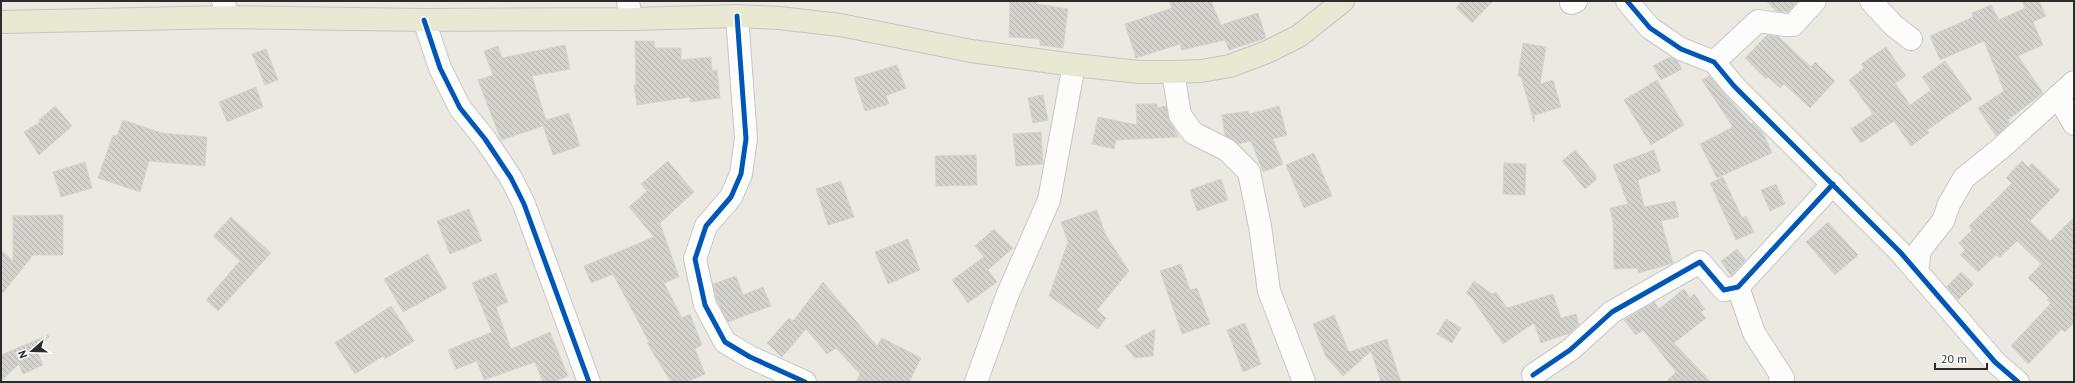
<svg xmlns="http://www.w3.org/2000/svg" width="2075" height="383" font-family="'PT Sans',sans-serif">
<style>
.building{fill:url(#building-back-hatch);stroke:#d6d4cd}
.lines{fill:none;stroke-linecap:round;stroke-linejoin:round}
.minor-casing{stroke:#c8c7c7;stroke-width:24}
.major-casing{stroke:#c6c5c2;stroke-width:24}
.minor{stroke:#fcfcfa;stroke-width:22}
.major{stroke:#e9e8d3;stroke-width:22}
.cycleway-casing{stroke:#fff;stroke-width:8}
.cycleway{stroke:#0057b8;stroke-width:5}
</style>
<defs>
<pattern id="building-back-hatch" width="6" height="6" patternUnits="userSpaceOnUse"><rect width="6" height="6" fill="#d4d2cc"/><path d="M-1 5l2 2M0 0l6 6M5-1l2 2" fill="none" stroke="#b6b4af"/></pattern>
</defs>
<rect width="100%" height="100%" fill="#ebe9e1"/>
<path class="building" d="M1010,1H1037V4L1068,9L1063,48L1040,45V39L1009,37Z
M1169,1H1211L1221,25L1258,13L1266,38L1229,50L1225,40L1182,50L1180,44L1136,58L1125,24L1172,8Z
M1462,1H1493L1472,23L1456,8Z
M1766,1H1798L1788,12L1776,11Z
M2022,1H2039L2046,16L2033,22L2043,45L2018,56L2043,93L2008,120L2010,123L1996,136L1978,108L2004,91L1984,41L1940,60L1930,36L1973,17L1972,13L1991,5L1999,20L2025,8Z
M1767,35L1779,37L1811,67L1815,62L1835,81L1810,108L1784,84L1780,88L1768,77L1766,79L1745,58Z
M635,41H654L655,48H681V60L711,57L712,71L717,70L720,98L690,102V97L637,105L634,85H636Z
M1523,43L1546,47L1540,84L1553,80L1561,107L1535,115L1534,122L1521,77L1518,76Z
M565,45L570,69L532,76L546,120L569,113L580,146L553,155L543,126L501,140L478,80L493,75L484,51L498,46L502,58Z
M1886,47L1906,76L1895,83L1910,105L1931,90L1922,77L1945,61L1972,99L1927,130L1929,133L1911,146L1894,121L1861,143L1851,129L1873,114L1849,80L1864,68L1861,64Z
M266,49L278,80L265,85L252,54Z
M1670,57L1677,61L1682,69L1661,80L1653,66Z
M897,65L906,88L886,96L889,104L865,111L854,78Z
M1709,76L1751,124L1753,123L1763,133L1772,153L1717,178L1700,144L1733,127L1702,80Z
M1657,80L1684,125L1651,145L1624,100Z
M256,87L263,107L227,122L219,102Z
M1043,95L1048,120L1033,123L1028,98Z
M1136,104H1157V108L1166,106L1170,122L1179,137L1116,140L1114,149L1092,144L1098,117L1137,125Z
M55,106L72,126L39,155L24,132L40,122L39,120Z
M1279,106L1287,135L1273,139L1283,164L1263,172L1251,141L1238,144L1225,135L1222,115L1248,111L1249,114Z
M123,120L162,133L207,137L205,166L149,161L140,192L98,178L113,135L117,136Z
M1041,132L1043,164L1016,166L1013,134Z
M1575,150L1596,175V180L1585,189L1562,161Z
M1654,150L1661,171L1638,180L1644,207L1675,201L1679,217L1661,221L1673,263L1639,273L1637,268L1614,269L1613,222L1610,208L1628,204L1613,165Z
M1314,153L1332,196L1304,208L1286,165Z
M976,155L977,185L936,186L935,156Z
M668,161L694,192L660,223L679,277L664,283L682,318L690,314L702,345L695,349L705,374L687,382H671L647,343L649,342L613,274L591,283L584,266L654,237L629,207L647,191L641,184Z
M2022,161L2028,167L2032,163L2060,190L2030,221L2050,241L2074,217V323L2065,332L2062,329L2028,364L2011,346L2051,303L2047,300L2049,298L2028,278L2041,264L2017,241L1999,258L1996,255L1978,272L1960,255L1965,250L1959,243L1972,230L1969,226L2012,183L2006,178Z
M85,162L92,188L61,197L53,172Z
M1504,163L1526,164L1525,195L1503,194Z
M1723,177L1742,218L1746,216L1754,232L1736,240L1710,183Z
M1221,179L1228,200L1197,211L1190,190Z
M841,181L854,217L828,225L816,189Z
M1776,184L1785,204L1770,211L1761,190Z
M469,209L482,241L450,254L437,221Z
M1097,210L1105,234L1129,271L1097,310L1106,318L1098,329L1049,296L1068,242L1061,222Z
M63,215V255H33L1,295V250L13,261V216Z
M231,217L271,253L218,311L206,300L240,261L213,236Z
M1828,222L1858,255L1835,275L1806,242Z
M994,229L1013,248L988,270L997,282L968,303L952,280L984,257L975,246Z
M908,239L920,270L888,284L875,252Z
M1737,249L1746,260L1731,276L1721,261Z
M428,254L447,288L403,312L384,279Z
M1181,264L1190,290L1197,288L1210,324L1182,334L1160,271Z
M1961,272L1974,284L1958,300L1946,287Z
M496,273L508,302L496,307L511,349L550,332L568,376L554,382H543L535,362L484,380L477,361L456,369L448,350L492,332L472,283Z
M736,276L743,295L763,287L771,306L728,322L717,301L713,284Z
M1474,281L1492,294L1496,292L1507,308L1553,294L1561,318L1576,314L1579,325L1570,333L1541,343L1534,323L1503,344L1472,298L1466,293Z
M823,282L877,346L882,338L921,358L909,382H856L860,374L836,348L827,354L806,329L782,357L767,343L789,318L793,321Z
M1684,289L1690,298L1694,294L1705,309L1701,312L1706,318L1674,343L1711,382H1666L1676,372L1643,330L1636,335L1624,320L1654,302L1659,309Z
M391,306L414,341L385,359L383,356L355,374L335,343Z
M1334,315L1349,352L1387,339L1401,382H1381L1371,351L1343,376L1326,357L1313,324Z
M1446,319L1461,328L1452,343L1437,334Z
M1245,323L1261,364L1243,372L1227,330Z
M1155,329L1153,356L1135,358L1125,346Z
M48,335L49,337L36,349L43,365L23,374L19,364L1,381V355Z"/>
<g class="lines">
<defs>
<path id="minor" d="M223,1L228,17
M628,1L631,19
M1627,1L1650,28L1681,49L1714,62L1734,86L1901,253L1995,362L2018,382
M1871,1L1893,25L1911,39
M1571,3L1576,1
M737,16L746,139L741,174L731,197L706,226L695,259L705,305L725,342L750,357L805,382
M424,20L440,68L460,108L485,139L511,178L524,204L589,382
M1714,62L1758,21L1785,25H1793L1815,1
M1173,72L1180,115L1193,133L1227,150L1249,172L1260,226L1269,291L1304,382
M2058,96L2074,124
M1917,272L1920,250L1943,221L1949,204L1964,178L2000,149L2074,82
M1738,287L1754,333L1783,378L1780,382
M1533,375L1570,350L1612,312L1700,262L1724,290L1738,287L1833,184
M976,382L1007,296L1049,200L1074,65"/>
<path id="major" d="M1,22L228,17L424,20L631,19L737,16L779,18L840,25L971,51L1074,65L1139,72H1173L1201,71L1230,66L1267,52L1299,36L1343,1"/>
</defs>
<use href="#minor" class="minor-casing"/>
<use href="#major" class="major-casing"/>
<use href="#minor" class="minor"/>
<use href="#major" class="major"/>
<defs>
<path id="cycleway" d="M1627,1L1650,28L1681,49L1714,62L1734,86L1901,253L1995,362L2018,382
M737,16L746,139L741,174L731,197L706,226L695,259L705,305L725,342L750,357L805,382
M424,20L440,68L460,108L485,139L511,178L524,204L589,382
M1533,375L1570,350L1612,312L1700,262L1724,290L1738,287L1833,184"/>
</defs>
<use href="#cycleway" class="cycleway-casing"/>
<use href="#cycleway" class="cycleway"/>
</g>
<rect width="2075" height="383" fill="none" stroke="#2c2c2c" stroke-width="4"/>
<g transform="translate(32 351) rotate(250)" stroke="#ffffff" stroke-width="3" paint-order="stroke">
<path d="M0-3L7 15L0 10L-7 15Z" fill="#2c2c2c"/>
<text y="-6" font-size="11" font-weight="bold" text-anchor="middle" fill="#2c2c2c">N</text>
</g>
<path d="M1935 363v6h52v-6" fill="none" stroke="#2c2c2c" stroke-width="2"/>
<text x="1941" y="363" font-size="12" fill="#2c2c2c" stroke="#ffffff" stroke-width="3" paint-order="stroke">20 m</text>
</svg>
